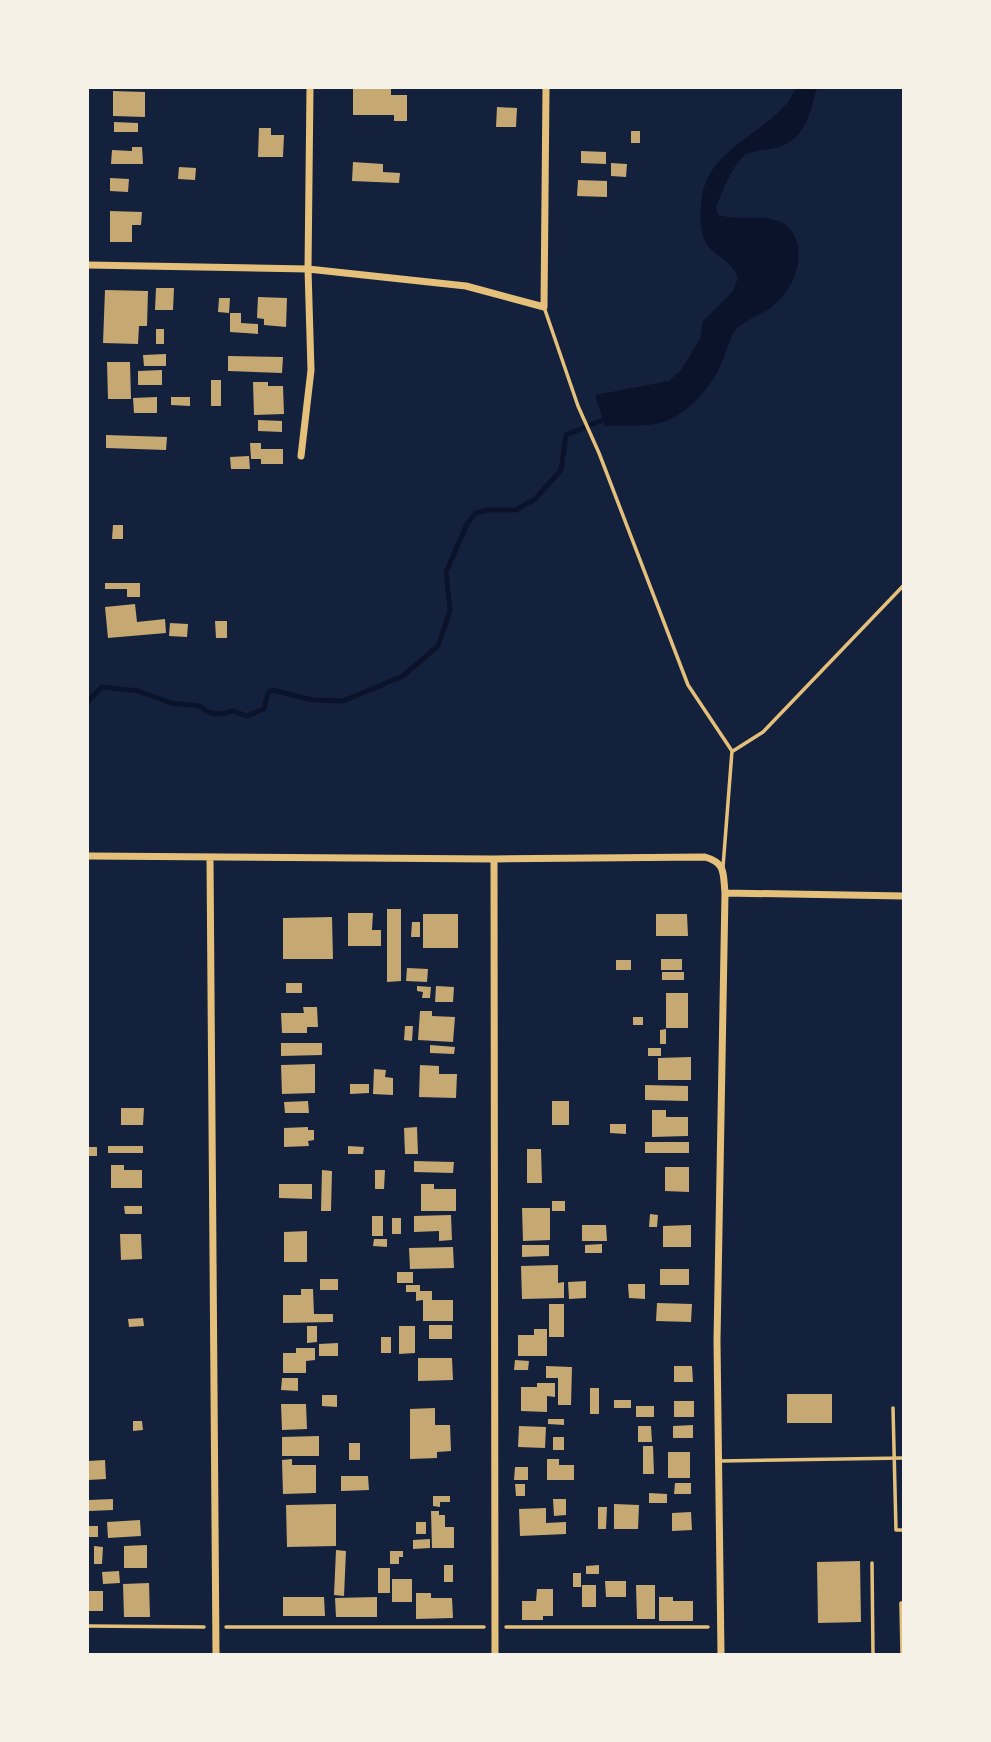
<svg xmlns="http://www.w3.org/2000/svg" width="991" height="1742" font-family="'Fira Sans Condensed',sans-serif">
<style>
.water{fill:#0b132b}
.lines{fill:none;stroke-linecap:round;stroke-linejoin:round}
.stream{stroke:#0b132b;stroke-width:5}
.building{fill:#c6a872}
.path{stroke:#e5c07b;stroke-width:3.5}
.service{stroke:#e5c07b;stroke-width:3.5}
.minor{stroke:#e5c07b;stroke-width:7}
</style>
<rect width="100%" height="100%" fill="#14213d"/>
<path class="water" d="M796,88H817C809,116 805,142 772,149C764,150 751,151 745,155C731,167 723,191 716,207L718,215C739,222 774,210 790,229C809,252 794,288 774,305C763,315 742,320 734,332C729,341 726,353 722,362C713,384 694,407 673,418C655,429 628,424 605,426L595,395L669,381L681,370L700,339L703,321L733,291L738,278C730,258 714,257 706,243C700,231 700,218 701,206C702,199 702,191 705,185C720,141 778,129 796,88Z"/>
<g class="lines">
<path class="stream" d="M88,701L102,687L138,691L171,703L199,706L210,713L220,714L233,711L247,716L264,709L268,693L272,690L313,700L343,701L403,676L438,646L450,611L446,572L467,524L476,513L488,510H516L535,499L561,470L566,435L608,418"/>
</g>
<path class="building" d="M353,88H382L391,89V95H407V121H394V115H353Z
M113,91L145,92V117L113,116Z
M497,107L517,108L516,127H496Z
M114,122L138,123V132H114Z
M259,128H271V135H284L283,157H258Z
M631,131H640V143H631Z
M132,147H142L143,164H111L112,150L132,151Z
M581,151L606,152V164L581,163Z
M353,162L383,164V172L400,173L399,183L352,181Z
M611,163L627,164L626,177L611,176Z
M179,167L196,168L195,180L178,179Z
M110,178L129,179L128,192L110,191Z
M578,180L607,181V197L577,196Z
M110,211L142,212L141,225H132V242H110Z
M156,288H174L173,310H155Z
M105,290L148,291L147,326H139L138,344L103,343Z
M258,297L287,298L286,327L264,325V319L257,318Z
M219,298H230L229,313L218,312Z
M230,313H241V323L258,324V334L230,332Z
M156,329H164V344H156Z
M166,354V366H144L143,355Z
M228,356L283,357L282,373L228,371Z
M107,362H130L131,399H108Z
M162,370V385H138V371Z
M211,380H221V406H211Z
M253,382H268V386H283L284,414L254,415Z
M157,397V413H134L133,398Z
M171,397H190V406L171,405Z
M258,420L282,421V432L258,431Z
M106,435L167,437L166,450L106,448Z
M250,443H261V449H283V464H261V459H251Z
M249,456L250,469H231L230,457Z
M113,525H123V539H112Z
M105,583H140V597H127V589H105Z
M135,604L137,622L165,619L166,633L108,638L105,607Z
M215,621H227V638H216Z
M170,623L188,624L187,637L169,636Z
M387,909H401V981L387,982Z
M348,913H373L372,930H381V946H348Z
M423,914H458V948H423Z
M656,914H687L688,936H656Z
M332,917L333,959H283V918Z
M412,922H420V937H411Z
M661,959H682V970H661Z
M616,960H631V970H616Z
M407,968L428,969L427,982L406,981Z
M662,972H684V980H662Z
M286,983H302V993H286Z
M417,986L431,987L430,998H422L423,992L417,991Z
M436,986L454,987L453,1002H435Z
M666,993H688V1028H666Z
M303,1007H317L318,1027H307V1033H282L281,1013H304Z
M420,1011H432V1016L455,1017L453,1042L418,1040Z
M633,1017H643V1025H633Z
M405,1026H413L412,1041L404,1040Z
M666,1029V1044H660V1030Z
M281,1043H322V1055L281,1056Z
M430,1045L455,1047L454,1054L430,1053Z
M648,1048H661V1056H648Z
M691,1057V1080H658V1058Z
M315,1064V1093L282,1094L281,1065Z
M420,1065L439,1066V1074H457L456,1098L419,1097Z
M374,1069L386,1070L385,1077L393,1078V1095L373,1094Z
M350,1084H369V1093L350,1094Z
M645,1085L688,1086V1101L645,1100Z
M308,1101L309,1113H285L284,1102Z
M552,1101H569V1125H552Z
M121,1108H144L143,1125H121Z
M652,1110H666V1117H688V1136L652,1137Z
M610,1124H626V1134L610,1133Z
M308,1127V1130H314V1140L308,1141L309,1146L284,1147V1128Z
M417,1127L418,1154H405L404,1128Z
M645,1142H689V1153H645Z
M108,1146H143V1153H108Z
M348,1146L364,1147L363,1154H348Z
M88,1147H97V1156H88Z
M527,1149H541L542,1183H527Z
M414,1161L454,1162L453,1173L414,1172Z
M111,1165H124V1170H142V1188H111Z
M665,1167H689V1192L665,1191Z
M322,1170L332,1171L331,1211H321Z
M375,1170H385L384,1189H375Z
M279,1184H312V1199L279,1198Z
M421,1184H434V1189H456V1211H421Z
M552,1201H565V1211H552Z
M124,1206H142V1214H125Z
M522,1208H550V1240L523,1241Z
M650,1214L658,1215L657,1227H649Z
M451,1215L452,1240L439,1241V1231L414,1232V1216Z
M372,1216H383V1236H372Z
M392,1218H401V1234H392Z
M582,1225H606L607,1241H582Z
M691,1225V1247H663V1226Z
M307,1231V1262H284V1232Z
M120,1234H141L142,1259L121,1260Z
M374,1239H387V1247L373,1246Z
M602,1244V1253H585V1245Z
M522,1245H549V1256L522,1257Z
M453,1247L454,1268L410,1269L409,1248Z
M558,1265V1283L564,1282V1298L522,1299L521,1266Z
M660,1269H689V1285H660Z
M397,1272H413V1283H397Z
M320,1279H338V1290H320Z
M586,1281V1298L569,1299L568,1282Z
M628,1284H645V1299L629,1298Z
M406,1285H420V1291H432V1300H453V1321H423V1300L416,1301V1292H406Z
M301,1289H313L314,1314H333V1322L283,1323V1295H301Z
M657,1303L692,1304L691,1322L656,1321Z
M549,1304H564V1337H549Z
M143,1318L144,1326L129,1327L128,1319Z
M429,1325H452V1339H429Z
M307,1326H317V1342L307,1343Z
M399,1326H415V1353L399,1354Z
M534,1329H547V1356H518V1335H534Z
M381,1337H391V1353H381Z
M338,1343V1356H319V1344Z
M296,1348H315V1360L306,1361V1373H283V1353H296Z
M418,1358H452L453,1380L418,1381Z
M515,1360L529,1361L528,1370H514Z
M546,1366L572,1367L571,1405H558V1378H546Z
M674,1366H692L693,1382H674Z
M282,1378H298V1391L281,1390Z
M537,1383H555V1397L547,1396V1412L521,1411V1387H537Z
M590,1388H599V1414H590Z
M787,1394H832V1423H787Z
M322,1395H337V1407L322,1406Z
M614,1400H631V1408H614Z
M674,1401H694V1417H674Z
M281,1404H306L307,1429L282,1430Z
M636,1406H654V1417H636Z
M435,1408V1425H450L451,1451L437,1452V1458L410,1459V1409Z
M548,1419H564V1425L548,1424Z
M133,1421H142L143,1430L133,1431Z
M693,1425V1438H673V1426Z
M519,1426L546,1427L545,1448L518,1447Z
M638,1426H651L652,1442H638Z
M319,1436V1456H282V1437Z
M553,1437H564V1450H553Z
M349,1443H360V1460H349Z
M643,1446H653L654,1474H643Z
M668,1452H690V1478H668Z
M292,1459V1465H316V1493L283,1494L282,1460Z
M547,1459H559V1465H574V1480H547Z
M105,1460L106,1479L88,1480V1461Z
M515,1467H528V1480H514Z
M341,1476H368L369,1490L341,1491Z
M675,1483H691V1494H674Z
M515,1484H525V1496H516Z
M649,1493L667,1494V1503H649Z
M433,1496H450V1502H440V1507L433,1506Z
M113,1499V1510L89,1511V1500Z
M553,1499H566V1515L554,1516Z
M336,1504V1546L287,1547L286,1505Z
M614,1504L639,1505L638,1529H614Z
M598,1507H607L606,1529H598Z
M546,1508V1523L566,1522V1534L520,1536L519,1509Z
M431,1511H439V1515H445V1527H454V1548H432Z
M691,1512L692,1530L672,1531V1513Z
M140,1520L141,1536L108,1538L107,1522Z
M416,1522H426V1534H416Z
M88,1526H98V1537H88Z
M430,1539V1548L413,1549V1540Z
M147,1545V1568H124V1546Z
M94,1546L103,1547L102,1564H94Z
M336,1550L346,1551L344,1596L334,1595Z
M390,1551H403V1557H399V1564H390Z
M860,1561L861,1622L818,1623L817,1562Z
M444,1565H453V1582H444Z
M599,1565V1574H586V1566Z
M378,1568H390V1593H378Z
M119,1571L120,1583L103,1584L102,1572Z
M573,1573H581V1587H573Z
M392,1579H412V1602H392Z
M605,1581H626V1597H606Z
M149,1583L150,1617H124L123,1584Z
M582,1585H596V1607H582Z
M636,1585H655V1619H637Z
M537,1589H553V1616H543V1620H522V1601H536Z
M88,1591H103V1611H88Z
M416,1593H431V1598H452L453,1618L416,1619Z
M283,1597H324L325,1616H283Z
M377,1597V1617H336L335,1598Z
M659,1597H673V1601H693V1621H659Z"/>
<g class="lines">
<path class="path" d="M88,1626L204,1627
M226,1627H484
M506,1627H708"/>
<path class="service" d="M544,307L578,406L599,453L688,685L732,751L723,867
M733,751L763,732L904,585
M893,1408L896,1530H904
M720,1461L904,1458
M872,1563L873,1654
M902,1654L901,1603H904"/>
<path class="minor" d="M88,265L308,269L466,286L544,307L546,88
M301,456L311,370L308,269L310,88
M88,856L494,859L705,857C726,863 723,873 725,893L904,896
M210,857L216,1654
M494,859L495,1654
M721,1654L717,1341L725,893"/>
</g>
<rect width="991" height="1742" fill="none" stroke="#f6f1e7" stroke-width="178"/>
</svg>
